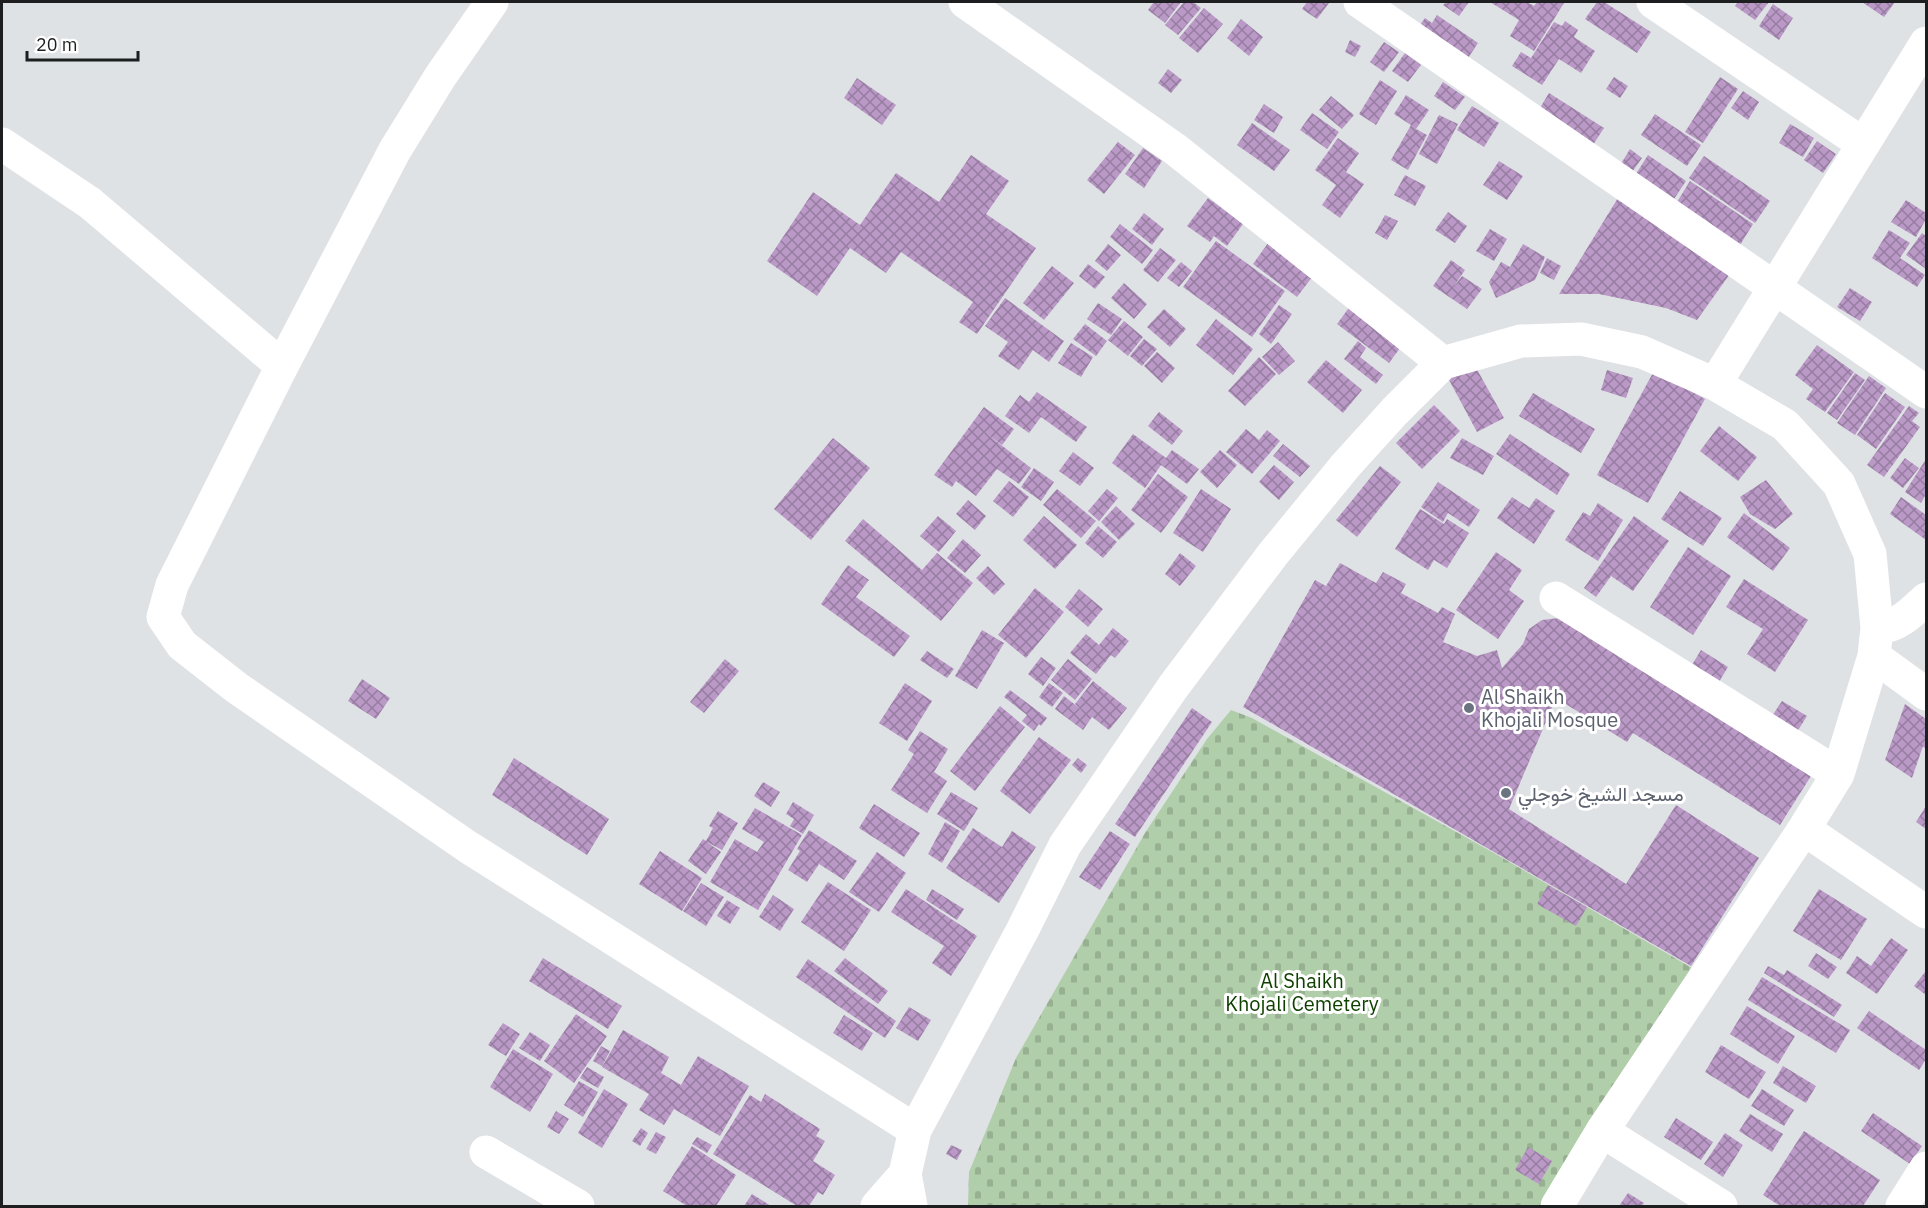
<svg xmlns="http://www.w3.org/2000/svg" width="1928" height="1208" font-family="'IBM Plex Sans',Vazirmatn,sans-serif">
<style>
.cemetery{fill:url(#cemetery-stones)}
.building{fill:url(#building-cross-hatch)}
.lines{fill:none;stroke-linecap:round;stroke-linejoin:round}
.minor{stroke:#fff;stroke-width:33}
.worship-dot{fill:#6b7280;stroke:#fff;stroke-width:2}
.labels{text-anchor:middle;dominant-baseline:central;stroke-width:6;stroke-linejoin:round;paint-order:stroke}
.worship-label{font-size:20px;fill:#5b616d;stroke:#fff;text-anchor:start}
.park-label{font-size:20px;fill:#0e4100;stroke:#fff}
</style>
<defs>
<pattern id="cemetery-stones" width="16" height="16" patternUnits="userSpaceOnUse" patternTransform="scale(1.5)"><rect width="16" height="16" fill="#b1ceaa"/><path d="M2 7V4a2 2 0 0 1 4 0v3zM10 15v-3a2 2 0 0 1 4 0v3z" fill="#98b092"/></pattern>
<pattern id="building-cross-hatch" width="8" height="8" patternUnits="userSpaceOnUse" patternTransform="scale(1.5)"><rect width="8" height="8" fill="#ba99c7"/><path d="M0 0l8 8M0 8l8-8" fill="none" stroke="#977ca1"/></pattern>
</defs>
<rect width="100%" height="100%" fill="#dfe2e5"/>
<path class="cemetery" d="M1231,710L1252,718L1494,853L1692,968L1546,1206H968L969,1172L1016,1058L1145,833L1207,739Z"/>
<path class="building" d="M1154,2H1181L1165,23L1148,10Z
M1184,2H1193L1201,8L1178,35L1165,25Z
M1307,2H1326L1329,3L1317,19L1302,9Z
M1446,2H1469L1459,16L1443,5Z
M1490,2H1527L1534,6L1537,2H1561L1564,3L1534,51L1510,36L1519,20Z
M1597,2H1604L1651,32L1637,53L1585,19Z
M1738,2H1769L1755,20L1735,6Z
M1862,2H1895L1884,17Z
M1773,4L1793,18L1779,40L1759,26Z
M1204,8L1223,24L1198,53L1179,38Z
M1437,15L1478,43L1466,61L1417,29L1425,18L1432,23Z
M1241,19L1263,37L1249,56L1227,38Z
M1565,21L1578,30L1574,37L1595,51L1581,73L1559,59L1542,85L1512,66L1521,52L1531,58L1554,22L1562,26Z
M1350,40L1361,46L1355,57L1345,52Z
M1384,42L1399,52L1384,72L1370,62Z
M1405,53L1421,65L1408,82L1392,71Z
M1168,69L1182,80L1171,93L1158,83Z
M1614,77L1628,86L1620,98L1606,89Z
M1720,77L1738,89L1703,143L1685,132Z
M857,78L896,105L882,125L844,98Z
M1380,80L1397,91L1376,125L1359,114Z
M1443,82L1465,97L1455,110L1434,96Z
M1743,91L1759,102L1748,120L1731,108Z
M1549,93L1604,128L1591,148L1537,113Z
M1406,95L1429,110L1416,129L1427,135L1408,170L1391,160L1411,125L1394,114Z
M1331,96L1354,115L1342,129L1319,110Z
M1264,104L1283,117L1274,133L1254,120Z
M1472,106L1499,123L1484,147L1457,130Z
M1312,113L1339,132L1327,149L1300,130Z
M1655,114L1701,145L1687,166L1641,135Z
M1439,115L1458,124L1437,164L1419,154Z
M1252,123L1290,150L1274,171L1237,145Z
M1790,124L1814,138L1803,157L1779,143Z
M1338,138L1359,153L1346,172L1364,184L1340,218L1322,205L1336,185L1315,170Z
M1817,141L1836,154L1823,173L1804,160Z
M1118,142L1135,155L1104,194L1087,180Z
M1143,148L1162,161L1144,188L1125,174Z
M1630,149L1642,158L1630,175L1619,167Z
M971,155L1009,181L986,214L1036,248L977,334L959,322L973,302L901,252L886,273L850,248L817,296L767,261L813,192L860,225L896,173L939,202Z
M1648,155L1686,181L1672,202L1634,177Z
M1704,156L1770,201L1755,223L1689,178Z
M1499,161L1523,176L1507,200L1483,185Z
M1405,175L1426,186L1415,206L1394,195Z
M1690,181L1753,224L1740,245L1677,202Z
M1621,193L1732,271L1697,320L1666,308L1599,294H1559Z
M1208,198L1243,224L1227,246L1214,236L1210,242L1187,226Z
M1906,200L1926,213V219L1916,237L1891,222Z
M1448,212L1467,226L1455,243L1435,230Z
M1144,213L1164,229L1152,245L1132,229Z
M1385,215L1398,221L1387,240L1375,233Z
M1120,224L1153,250L1142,264L1110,237Z
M1490,229L1507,239L1494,261L1476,251Z
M1889,230L1910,243L1900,258L1925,275L1917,287L1872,258Z
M1922,233L1926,236V269L1906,255Z
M1271,239L1316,272L1297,297L1253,264Z
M1216,241L1285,291L1252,337L1183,287Z
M1108,244L1121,255L1107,271L1095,261Z
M1523,244L1545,257L1535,280L1496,298L1489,282L1501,262L1510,267Z
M1160,248L1176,260L1158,282L1143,270Z
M1547,258L1561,266L1554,280L1540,273Z
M1451,260L1465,270L1452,289L1462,276L1482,289L1467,309L1433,286Z
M1181,262L1192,271L1179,287L1167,278Z
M1088,264L1105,277L1095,289L1079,276Z
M1052,266L1074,283L1044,320L1023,303Z
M1124,283L1147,304L1134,319L1111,298Z
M1850,288L1872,302L1860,321L1837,307Z
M1005,298L1064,341L1049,362L1033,350L1019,370L998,356L1008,342L985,326Z
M1098,303L1122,319L1111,335L1087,319Z
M1279,305L1292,314L1271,344L1259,334Z
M1351,305L1403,344L1389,363L1337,324Z
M1164,309L1186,329L1170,347L1147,327Z
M1216,319L1253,349L1233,375L1196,345Z
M1124,321L1143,337L1128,356L1108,340Z
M1085,324L1107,341L1096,356L1073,339Z
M1144,339L1157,349L1142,366L1130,356Z
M1358,341L1366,348L1360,357L1383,375L1376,384L1344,359Z
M1278,342L1295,361L1279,375L1262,357Z
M1071,343L1093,357L1081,377L1058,363Z
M1817,345L1854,372L1825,412L1806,399L1813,389L1795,375Z
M1157,352L1175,368L1162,383L1144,366Z
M1259,357L1276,374L1245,406L1228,391Z
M1326,360L1362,390L1343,413L1307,382Z
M1474,364L1504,418L1477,432L1448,378Z
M1607,370L1633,378L1626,398L1601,390Z
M1654,371L1705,399L1648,503L1597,475Z
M1855,373L1865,380L1837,420L1827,413Z
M1869,376L1886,388L1855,435L1837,423Z
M1037,392L1087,427L1076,442L1041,417L1029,433L1005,416L1020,395L1029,402Z
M1533,393L1595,429L1581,453L1519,416Z
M1885,393L1905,407L1876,449L1857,435Z
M1434,405L1460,431L1422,469L1396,443Z
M1909,406L1919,413L1912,421L1920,427L1884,477L1867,465Z
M984,407L1014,429L1002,445L983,431L1031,468L1019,484L997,469L976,496L956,481L952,487L934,475Z
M1159,412L1183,431L1172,445L1148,426Z
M1719,426L1757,457L1738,481L1700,451Z
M1246,429L1259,440L1267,430L1280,441L1252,474L1226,452Z
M1133,434L1166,458L1172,450L1199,469L1187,484L1161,465L1145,488L1112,463Z
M1510,434L1570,474L1557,495L1496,454Z
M833,438L870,468L811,540L774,509Z
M1462,438L1494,456L1483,475L1450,458Z
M1283,444L1310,466L1300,477L1273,456Z
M1220,450L1237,465L1217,488L1200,472Z
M1073,452L1094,468L1080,486L1059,471Z
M1905,458L1919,468L1903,488L1890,478Z
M1926,459V494L1921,503L1905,492Z
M1274,465L1294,482L1279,500L1259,482Z
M1380,466L1401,482L1357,537L1336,520Z
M1034,468L1054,482L1041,501L1021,487Z
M1158,474L1188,497L1161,533L1131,510Z
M1766,480L1793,514L1775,529L1750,514L1740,497Z
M1009,481L1029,497L1013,517L993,501Z
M1438,482L1480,510L1469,527L1448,513L1443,522L1421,507Z
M1057,489L1096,521L1081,538L1043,505Z
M1107,489L1118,498L1099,521L1088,511Z
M1201,489L1231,509L1203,552L1173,533Z
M1680,491L1722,518L1703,546L1661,519Z
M1512,497L1529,508L1536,498L1555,511L1534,544L1497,518Z
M1901,497L1926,515V540L1890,514Z
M968,500L986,516L975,530L956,514Z
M1598,503L1623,520L1598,561L1565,540L1583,512L1590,516Z
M1116,506L1135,524L1119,540L1101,522Z
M1420,509L1444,524L1447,519L1469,533L1447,568L1434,560L1428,570L1395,549Z
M1744,513L1790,548L1773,571L1727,537Z
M938,516L956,531L939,552L920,536Z
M1044,516L1077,545L1055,569L1023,540Z
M1634,516L1669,541L1633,591L1611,576L1596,597L1584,588Z
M863,519L922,570L937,553L973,583L941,621L845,541Z
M1098,526L1117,542L1103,558L1085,543Z
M963,539L981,555L965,573L947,558Z
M1688,547L1731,576L1693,635L1650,607Z
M1496,552L1522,570L1509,590L1524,601L1498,639L1456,610Z
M1180,553L1196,566L1180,586L1165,574Z
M1340,563L1376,583L1383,572L1406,584L1401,593L1438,613L1442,607L1455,614L1443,642L1477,656L1497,650L1502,668L1523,644L1529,629L1542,620L1559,618L1811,776L1780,825L1633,733L1627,742L1556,698L1509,809L1626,884L1676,805L1759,858L1691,966L1243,707L1315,580L1326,586Z
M848,565L869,580L856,597L910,636L894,657L821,604Z
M988,566L1005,584L994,595L976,578Z
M1744,579L1808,620L1775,672L1747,654L1763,629L1726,607Z
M1035,588L1064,612L1026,658L998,635Z
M1079,589L1103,609L1088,627L1065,607Z
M1113,628L1129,641L1115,658L1111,655L1096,674L1070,653L1086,634L1099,645Z
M982,630L1004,643L977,689L955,676Z
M1701,650L1728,667L1717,685L1690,668Z
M927,651L954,669L947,678L920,660Z
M1041,657L1056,668L1043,686L1028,674Z
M725,659L739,671L704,713L690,702Z
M1068,659L1092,679L1075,700L1051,680Z
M362,679L390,698L376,719L348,701Z
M1093,681L1127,708L1109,730L1092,717L1083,730L1055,709L1064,696L1083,711L1075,704Z
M905,683L932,701L907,741L879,723Z
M1049,683L1063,693L1052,707L1039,697Z
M1010,690L1047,718L1041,726L1039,724L1034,731L1022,721L1027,715L1004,697Z
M1782,701L1807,716L1797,732L1772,716Z
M1905,704L1926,719V749L1923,746L1912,778L1885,760Z
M1000,706L1025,727L975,791L950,771Z
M1192,708L1212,722L1135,837L1115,824Z
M920,731L948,749L934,772L947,781L927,813L891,790L914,754L908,750Z
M1039,737L1071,760L1030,814L1000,791Z
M514,758L609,819L587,855L492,795Z
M1078,758L1087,765L1081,773L1072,765Z
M763,782L780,792L771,807L754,796Z
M951,792L978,808L964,831L937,814Z
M793,802L814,815L803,834L790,826L794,819L786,814Z
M874,804L920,833L904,857L859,828Z
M1926,806V829L1916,822Z
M755,808L802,835L758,910L710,882L735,839L757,852L764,842L742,829Z
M718,811L738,823L722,850L707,842L721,852L706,874L688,861L703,839L706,841L713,828L709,826Z
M945,822L960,831L942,863L928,854Z
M973,828L1002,847L1012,831L1036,847L999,903L946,868Z
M809,830L857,861L844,880L819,864L807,882L788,870L800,851L797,849Z
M1110,831L1130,844L1100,890L1079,877Z
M660,851L702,878L682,911L639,884Z
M877,852L906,873L879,912L849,892Z
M828,882L871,910L844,951L801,922Z
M701,883L724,897L706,926L683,911Z
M1548,885L1587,907L1576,926L1537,904Z
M906,889L977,936L951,976L932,963L944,946L891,912Z
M932,889L964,909L957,920L926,900Z
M1819,889L1867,919L1841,960L1793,931Z
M773,895L794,909L780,931L759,917Z
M727,900L740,908L730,924L717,916Z
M1891,938L1908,950L1877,994L1846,973L1857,956L1871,966Z
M1816,953L1837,967L1828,979L1808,966Z
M543,958L622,1006L608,1029L529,981Z
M845,958L888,991L878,1004L834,971Z
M808,959L896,1021L885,1038L796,977Z
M1768,966L1784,975L1787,970L1842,1005L1834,1017L1764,973Z
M1925,972L1926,973V995L1914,986Z
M1762,977L1850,1030L1836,1053L1748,1000Z
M1747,1006L1795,1036L1778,1064L1730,1034Z
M909,1007L931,1020L918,1041L896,1028Z
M1869,1011L1926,1050V1059L1919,1070L1857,1028Z
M576,1014L607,1036L574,1083L544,1061Z
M844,1015L873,1033L862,1051L833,1033Z
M503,1023L520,1034L506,1056L488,1045Z
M623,1030L669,1057L661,1073L681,1085L698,1056L749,1086L720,1136L674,1109L664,1125L639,1110L649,1094L602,1067Z
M530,1032L550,1045L540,1061L519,1048Z
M1721,1045L1766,1072L1749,1099L1705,1072Z
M601,1046L610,1051L602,1066L593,1061Z
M513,1049L553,1074L530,1112L490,1087Z
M1783,1066L1816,1086L1806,1103L1773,1083Z
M587,1067L604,1077L598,1088L580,1078Z
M579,1081L598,1092L583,1117L564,1105Z
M604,1089L628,1104L602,1148L578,1133Z
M1762,1089L1794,1110L1784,1126L1751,1106Z
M765,1094L820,1129L816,1136L825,1141L813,1161L835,1175L823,1195L818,1192L809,1206H797L713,1154L750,1095L761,1102Z
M556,1111L569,1119L559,1134L547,1127Z
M1873,1113L1922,1146L1910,1164L1861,1131Z
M1750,1114L1783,1134L1772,1152L1739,1131Z
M1676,1118L1713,1142L1701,1160L1664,1137Z
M641,1128L648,1133L640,1146L632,1141Z
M1804,1131L1880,1180L1863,1206H1780L1763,1195Z
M656,1132L666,1137L656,1154L646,1149Z
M1725,1133L1743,1145L1723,1177L1704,1164Z
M697,1137L712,1145L707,1153L692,1144Z
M951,1145L962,1150L957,1160L946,1154Z
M692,1146L736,1175L716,1206H687L663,1191Z
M1528,1147L1552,1161L1539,1184L1515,1170Z
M1628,1193L1644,1203L1642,1206H1619Z
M752,1194L771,1206H744Z"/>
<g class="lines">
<path class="minor" d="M965,2L1175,149L1443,363L1521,341L1581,339L1642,352L1715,384L1785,425L1839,484L1870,554L1877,628L1874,656L1838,774L1804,829L1602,1131L1557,1206
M1360,2L1926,392
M1653,2L1863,144
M2,144L90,203L282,366L395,150L440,77L492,2
M282,366L172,585L163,617L182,645L237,688L468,847L915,1130
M1715,384L1926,43
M1556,598L1838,774
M1877,628C1898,627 1912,612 1926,599
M1874,656L1926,694
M1804,829L1926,912
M1602,1131L1721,1206
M486,1152L578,1206
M877,1206L905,1174
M911,1206L905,1174L915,1130L1022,931L1065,845L1173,687L1273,554L1346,465L1395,411L1443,363
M1902,1206L1926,1168"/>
</g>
<g class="worship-dot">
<circle cx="1469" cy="708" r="6"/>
<circle cx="1506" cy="793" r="6"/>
</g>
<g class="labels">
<g class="worship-label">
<text x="1481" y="696">Al Shaikh<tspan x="1481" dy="23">Khojali Mosque</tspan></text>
<text x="1518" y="793">مسجد الشيخ خوجلي</text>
</g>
<g class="park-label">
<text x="1302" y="980">Al Shaikh<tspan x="1302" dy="23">Khojali Cemetery</tspan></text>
</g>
</g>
<rect width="1928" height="1208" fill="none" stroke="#1d1e1f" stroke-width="6"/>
<path d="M27 51v9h111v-9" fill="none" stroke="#1d1e1f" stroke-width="3"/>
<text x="36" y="51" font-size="18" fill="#1d1e1f" stroke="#ffffff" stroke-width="4.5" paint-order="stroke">20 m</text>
</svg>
